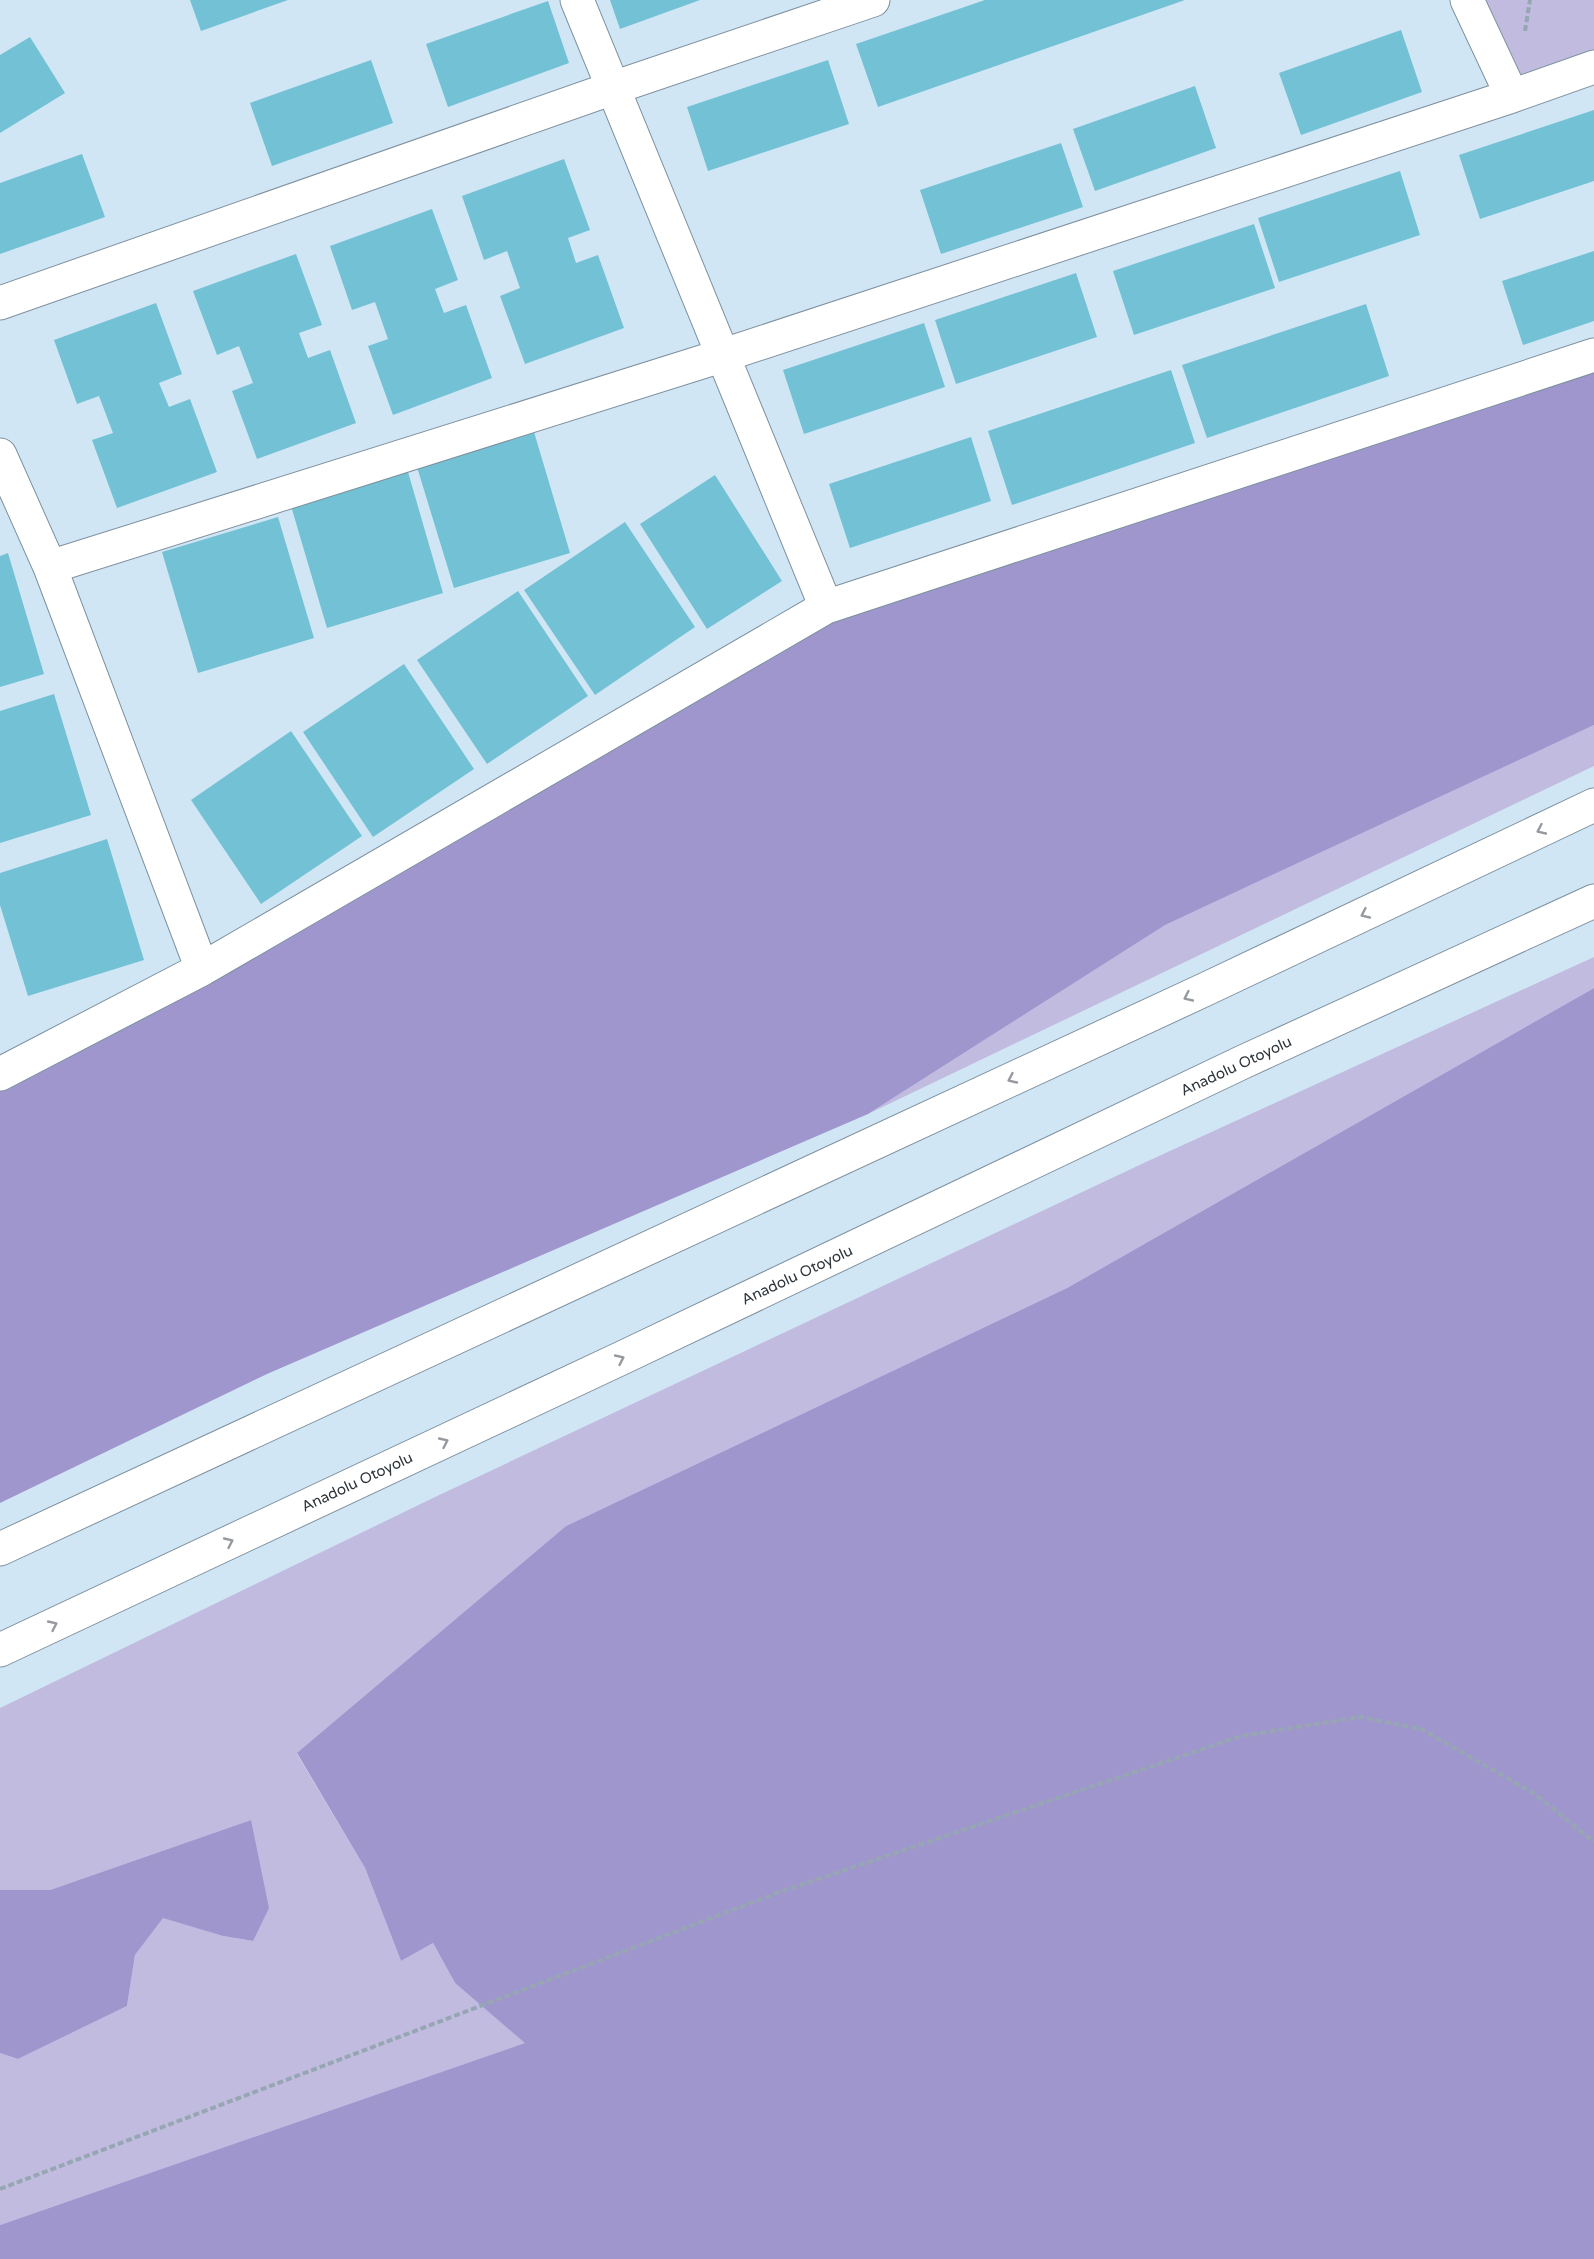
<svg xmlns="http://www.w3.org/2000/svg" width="1594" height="2259" font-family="'Varela Round',sans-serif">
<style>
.green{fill:#c1bcdf}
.forest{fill:#a096ce}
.building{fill:#72c1d4}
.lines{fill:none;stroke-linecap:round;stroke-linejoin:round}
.minor-casing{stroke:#7e919f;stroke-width:35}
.motorway-casing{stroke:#7e919f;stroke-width:35}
.path{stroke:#96a6b2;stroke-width:4;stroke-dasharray:6 3;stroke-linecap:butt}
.minor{stroke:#fff;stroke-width:33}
.motorway{stroke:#fff;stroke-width:33}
.oneway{stroke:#969a9e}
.labels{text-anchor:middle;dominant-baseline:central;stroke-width:5;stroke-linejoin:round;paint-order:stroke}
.street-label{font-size:15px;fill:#2e363c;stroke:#fff}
</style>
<rect width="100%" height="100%" fill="#d1e6f5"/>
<path class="green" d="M1467,0H1594V67L1512,96Z
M1594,725V766L868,1114L1164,925Z
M1594,957V988L1067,1288L566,1526L297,1754L365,1868L401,1961L433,1943L455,1983L526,2043L0,2225V2053L18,2059L127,2006L135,1955L163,1917L223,1936L253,1941L251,1820L50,1890H0V1708L435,1497L1148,1161Z"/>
<path class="forest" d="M1594,355V725L1165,925L868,1114L267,1374L0,1503V1074L826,607Z
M1594,988V2259H0V2225L525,2043L455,1983L433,1943L401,1961L365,1868L297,1753L566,1526L1067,1288Z
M251,1820L269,1908L253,1941L223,1936L163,1918L135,1955L127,2006L18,2059L0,2053V1890H50Z"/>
<path class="building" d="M190,0H288L201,31Z
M610,0H700L620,29Z
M985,0H1185L878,107L856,44Z
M548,1L569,63L448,107L426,44Z
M1401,30L1422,92L1301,135L1279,73Z
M30,37L65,93L0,133V55Z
M371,60L393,123L272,166L250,103Z
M828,60L849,124L708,171L687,107Z
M1195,86L1216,148L1095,191L1073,129Z
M1594,110V181L1480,219L1459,155Z
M1061,143L1083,207L941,254L920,190Z
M82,154L105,217L0,254V183Z
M564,159L590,230L568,238L576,263L598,255L624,328L525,364L500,296L520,288L507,251L484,260L462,196Z
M1400,171L1420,235L1279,282L1258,218Z
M432,209L458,280L435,289L444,313L466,305L492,378L393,415L368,346L388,339L375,302L352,310L330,246Z
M1254,224L1275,288L1134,335L1113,271Z
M1594,251V321L1523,345L1502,281Z
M296,254L322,325L299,333L308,358L330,350L356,423L257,459L232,391L253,383L239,346L217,355L193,291Z
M1076,273L1097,337L956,384L935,320Z
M156,303L182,374L159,383L169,407L190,399L217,472L117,508L92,440L113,433L99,396L77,404L54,340Z
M1366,304L1389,376L1207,438L1182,365Z
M924,323L945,387L804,434L783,370Z
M1171,370L1195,443L1012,505L988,431Z
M534,432L570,553L454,588L417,467Z
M971,437L991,501L850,548L829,484Z
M408,472L443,593L327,628L291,506Z
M715,475L782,581L707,629L640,524Z
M278,517L314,638L198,673L162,552Z
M625,522L695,627L595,695L524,590Z
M8,553L44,674L0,687V556Z
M518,591L588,696L487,764L417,660Z
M404,664L474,769L373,837L303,732Z
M54,694L91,815L0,843V711Z
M291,731L362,836L261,904L191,800Z
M107,839L144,960L28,996L0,905V873Z"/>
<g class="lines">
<defs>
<path id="minor" d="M577,0L826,607
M1467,0L1512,96
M0,303L613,88L873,0
M0,455L50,567L202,969L0,1074
M50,567L724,355L1512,96L1594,67
M202,969L826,607L1594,355"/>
<path id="motorway" d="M0,1549L1206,989L1594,805
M0,1650L626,1356L1243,1062L1594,901"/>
</defs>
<use href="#minor" class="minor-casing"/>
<use href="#motorway" class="motorway-casing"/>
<path class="path" d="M1525,31L1530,0
M0,2189L777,1893L1241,1736L1360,1717L1421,1729L1535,1794L1594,1842"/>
<use href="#minor" class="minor"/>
<use href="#motorway" class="motorway"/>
</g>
<defs><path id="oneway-chevron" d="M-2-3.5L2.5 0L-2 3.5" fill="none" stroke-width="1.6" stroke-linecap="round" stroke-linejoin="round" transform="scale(1.5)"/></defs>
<g class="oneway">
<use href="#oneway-chevron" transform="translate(1541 830) rotate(155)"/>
<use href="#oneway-chevron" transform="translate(1365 914) rotate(155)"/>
<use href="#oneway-chevron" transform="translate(1188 997) rotate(155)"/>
<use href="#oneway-chevron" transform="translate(1012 1079) rotate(155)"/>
<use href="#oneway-chevron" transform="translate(620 1359) rotate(-25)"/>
<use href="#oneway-chevron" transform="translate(444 1442) rotate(-25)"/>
<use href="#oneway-chevron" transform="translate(229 1542) rotate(-25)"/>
<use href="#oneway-chevron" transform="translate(53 1625) rotate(-25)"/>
</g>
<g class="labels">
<g class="street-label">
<text transform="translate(1236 1066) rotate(-25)">Anadolu Otoyolu</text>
<text transform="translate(797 1275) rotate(-25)">Anadolu Otoyolu</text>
<text transform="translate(357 1482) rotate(-25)">Anadolu Otoyolu</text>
</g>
</g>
</svg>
